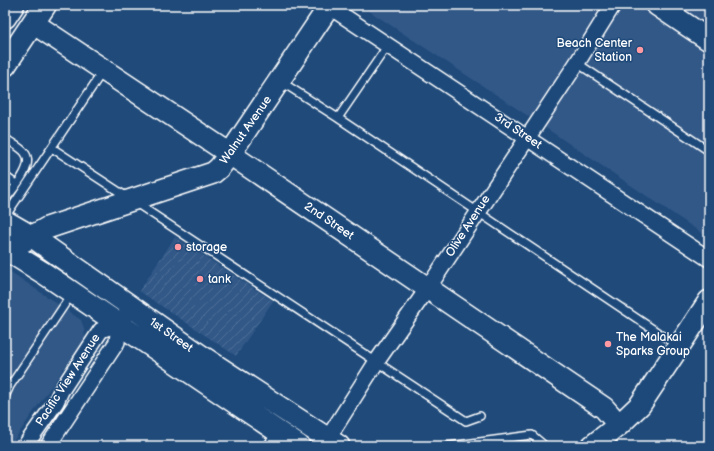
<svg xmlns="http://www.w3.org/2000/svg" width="714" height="451" font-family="'Balsamiq Sans',sans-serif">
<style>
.built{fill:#315887}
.industrial{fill:url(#industrial-furrows)}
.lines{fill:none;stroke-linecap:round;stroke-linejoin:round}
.lane-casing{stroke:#fff;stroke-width:10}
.street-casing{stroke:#fff;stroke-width:18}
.secondary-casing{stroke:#fff;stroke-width:24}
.highway-casing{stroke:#fff;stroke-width:25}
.lane{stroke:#1f4a7a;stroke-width:7}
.street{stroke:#1f4a7a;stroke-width:15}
.secondary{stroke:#1f4a7a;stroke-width:21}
.highway{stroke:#1f4a7a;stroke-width:22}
.poi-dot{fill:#ff9aa2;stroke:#1f4a7a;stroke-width:1.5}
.labels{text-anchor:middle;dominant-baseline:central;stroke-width:3;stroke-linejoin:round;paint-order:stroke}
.poi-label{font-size:12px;fill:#fff;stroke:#1f4a7a;text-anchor:start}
.street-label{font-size:12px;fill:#fff;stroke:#1f4a7a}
</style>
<defs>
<pattern id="industrial-furrows" width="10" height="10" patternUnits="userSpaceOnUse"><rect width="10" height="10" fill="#315887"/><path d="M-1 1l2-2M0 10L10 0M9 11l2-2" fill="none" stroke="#507199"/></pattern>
</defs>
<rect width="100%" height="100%" fill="#1f4a7a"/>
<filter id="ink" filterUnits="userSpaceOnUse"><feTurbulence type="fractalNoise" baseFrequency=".025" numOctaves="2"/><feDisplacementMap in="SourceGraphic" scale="8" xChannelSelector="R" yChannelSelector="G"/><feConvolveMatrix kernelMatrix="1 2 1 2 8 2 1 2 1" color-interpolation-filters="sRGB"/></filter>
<g filter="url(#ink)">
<path class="built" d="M360,5H709V238L519,110Z
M5,268L81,320L84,328L85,338L10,446H5Z"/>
<path class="industrial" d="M175,237L273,301L236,356L139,291Z"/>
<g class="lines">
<defs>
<path id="lane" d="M577,63L709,151
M280,81L338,118L678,346
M338,118L388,45
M5,138C11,143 21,147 25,153C35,166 13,189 5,200
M52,148L127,197
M5,176L16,184
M136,203L466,421L480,416
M5,217L103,71
M5,397L10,386L71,295
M267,446L277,432
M449,446L532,435L545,446"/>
<path id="street" d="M327,5L709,259
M25,446L56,402L61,391L101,330L119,324
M48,446L117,342L119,324L124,317
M323,446L377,361L428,288L577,63L613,5"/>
<path id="secondary" d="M657,5L709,40
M33,23L230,154L604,408L619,425
M5,221L31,236L200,355L339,446
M5,239L16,243L22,242L47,228L213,173L219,168L230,154L330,5
M5,249L45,274L299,446
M592,446L619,425L640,405L709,301"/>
<path id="highway" d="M5,17L13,5
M5,65L45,5"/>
</defs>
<use href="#lane" class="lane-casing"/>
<use href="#street" class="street-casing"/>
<use href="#secondary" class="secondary-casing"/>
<use href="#highway" class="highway-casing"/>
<use href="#lane" class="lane"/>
<use href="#street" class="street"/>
<use href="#secondary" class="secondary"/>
<use href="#highway" class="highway"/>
</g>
</g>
<g class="poi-dot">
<circle cx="640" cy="50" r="4"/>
<circle cx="178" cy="247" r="4"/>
<circle cx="200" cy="279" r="4"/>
<circle cx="608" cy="344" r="4"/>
</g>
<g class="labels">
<g class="poi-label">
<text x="632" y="43" text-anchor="end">Beach Center<tspan x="632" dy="14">Station</tspan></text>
<text x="186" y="247">storage</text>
<text x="208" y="279">tank</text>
<text x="616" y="337">The Malakai<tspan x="616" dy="14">Sparks Group</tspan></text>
</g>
<g class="street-label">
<text transform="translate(246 130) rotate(-55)">Walnut Avenue</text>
<text transform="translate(518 131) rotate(34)">3rd Street</text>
<text transform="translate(329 221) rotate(34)">2nd Street</text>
<text transform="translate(468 226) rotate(-57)">Olive Avenue</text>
<text transform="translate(171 335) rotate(35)">1st Street</text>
<text transform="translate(68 380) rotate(-57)">Pacific View Avenue</text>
</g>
</g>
<rect width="714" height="451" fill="none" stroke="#1f4a7a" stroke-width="20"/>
<rect x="10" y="10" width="694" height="431" fill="none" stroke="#fff" stroke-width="1.5" filter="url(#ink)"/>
</svg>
